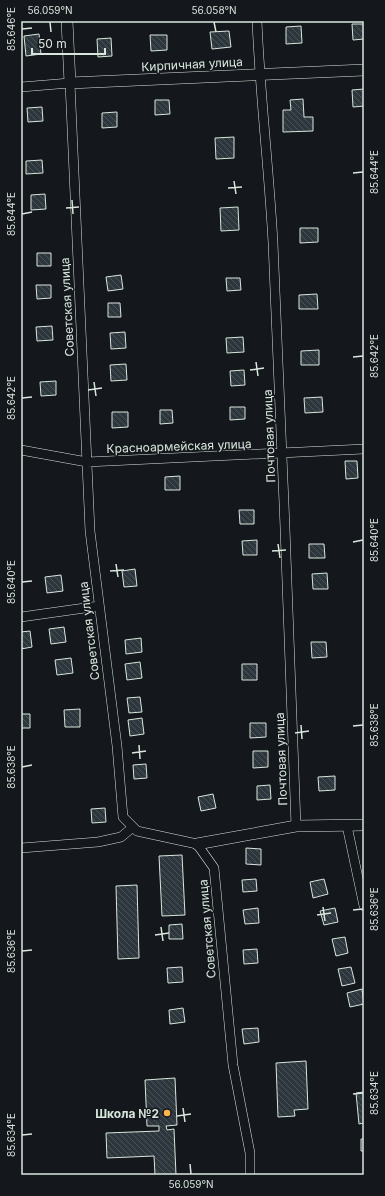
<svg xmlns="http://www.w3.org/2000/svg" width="385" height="1196" font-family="Inter,sans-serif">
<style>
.building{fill:url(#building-back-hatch);stroke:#d8e6dc}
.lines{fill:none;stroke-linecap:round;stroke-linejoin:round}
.minor-casing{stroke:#d8e6dc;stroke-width:10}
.tertiary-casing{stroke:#d8e6dc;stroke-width:12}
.minor{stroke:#14181c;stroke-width:9}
.tertiary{stroke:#14181c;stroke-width:11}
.ticks{fill:none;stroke:#d8e6dc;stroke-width:1.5}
.poi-dot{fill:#ffb74d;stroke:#14181c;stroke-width:1.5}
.labels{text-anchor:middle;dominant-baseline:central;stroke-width:3;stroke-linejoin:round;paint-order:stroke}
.street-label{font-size:12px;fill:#d8e6dc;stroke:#14181c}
.poi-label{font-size:12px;font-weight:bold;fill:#d8e6dc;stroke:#14181c;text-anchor:end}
.neatline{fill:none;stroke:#d8e6dc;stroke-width:1.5}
.ticks-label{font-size:10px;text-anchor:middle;fill:#d8e6dc}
</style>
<defs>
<pattern id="building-back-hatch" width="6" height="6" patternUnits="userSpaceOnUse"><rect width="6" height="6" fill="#2c363c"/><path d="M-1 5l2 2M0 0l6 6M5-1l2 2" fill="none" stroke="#4a5358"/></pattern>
</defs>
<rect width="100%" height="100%" fill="#14181c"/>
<path class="building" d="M352,24H364V39L353,40Z
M301,26L302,43L286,44V27Z
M229,31L231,47L212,49L210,32Z
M39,34L41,54L26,56L24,36Z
M150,35H167V50L151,51Z
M111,38L112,56L98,57L97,39Z
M364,89V106L353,107L352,90Z
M303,99L304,117H313V131L283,132V110H291L290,100Z
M155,100H169L170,114L155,115Z
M42,107L43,121L28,122L27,108Z
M117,112V127L102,128V113Z
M234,137V158L216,159L215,138Z
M42,160L43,173L26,174V161Z
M45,194L46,209L31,210V195Z
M238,207L239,230L221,231L220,208Z
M300,228H318V242L300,243Z
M37,253H51V266H37Z
M121,275L123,289L108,291L106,277Z
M226,278H240L241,290L227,291Z
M36,285H51V298L37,299Z
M317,294L318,309H299V295Z
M108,303H120L121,317H108Z
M52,326L53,340L37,341L36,327Z
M125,332L126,348L111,349L110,333Z
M243,337L244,352L227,353L226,338Z
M319,350V365H301V351Z
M126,364L127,380L111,381L110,365Z
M244,370L245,385L231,386L230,371Z
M56,381V395L41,396L40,382Z
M322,397L323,412L305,413L304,398Z
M230,407H245V419L230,420Z
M160,410H172L173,423L160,424Z
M112,412H128V427L112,428Z
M345,461H357L358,478L346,479Z
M180,476V490H165V477Z
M239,510H254V524H240Z
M257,540V555H243L242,541Z
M309,544H324L325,558H309Z
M135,569L137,586L124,587L122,571Z
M327,573L328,589H313L312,574Z
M61,575L63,591L47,593L45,577Z
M64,627L66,642L51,644L49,629Z
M30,631L32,647L21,649V632Z
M141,638L142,652L126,654L125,640Z
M311,642H326L327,657L312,658Z
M71,658L73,673L57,675L55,660Z
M140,662L142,678L127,680L125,664Z
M242,664H257V680H242Z
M140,697L142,712L129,713L127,698Z
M80,709V727H65L64,710Z
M21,714H30V728H21Z
M142,718L144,734L130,736L128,720Z
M250,723H266V737L250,738Z
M253,751H268V767L253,768Z
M146,764L147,778L134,779L133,765Z
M335,776V790L319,791L318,777Z
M270,785L271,799L257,800V786Z
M213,794L216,808L201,811L198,797Z
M105,808L106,822L92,823L91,809Z
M246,848L261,849V865L246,864Z
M182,855L185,915L162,916L159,856Z
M256,879L257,891L243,892L242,880Z
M324,879L328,894L313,898L310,882Z
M137,885L139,958L118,959L116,886Z
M258,908L259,923L245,924L243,910Z
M335,908L338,922L324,925L320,911Z
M182,924L183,939H169V925Z
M345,937L348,953L336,956L332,939Z
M257,949L258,963L244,964L243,950Z
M182,967L183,982L168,983L167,968Z
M351,967L355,983L342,986L338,969Z
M362,989L364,1004L350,1007L347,993Z
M183,1008L185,1022L170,1024L169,1010Z
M258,1028L259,1042L244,1044L242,1029Z
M306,1061L308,1109L294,1110L295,1116L278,1117L276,1063Z
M175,1078L177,1125L166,1126L167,1130L174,1129L176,1175H155L154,1156L107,1158L106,1133L159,1131V1126H147L145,1080Z
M364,1092V1123L359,1124L356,1093Z
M361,1139H364V1151H361Z"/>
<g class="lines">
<defs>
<path id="minor" d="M257,21C260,95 269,169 273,243C282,437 289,632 296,826
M21,87L70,83L90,531L117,746L123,817L137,831L197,844L214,868L233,1065L250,1153V1175
M21,450L87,462L364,449
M21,617L99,606
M347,826L364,906
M21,848L98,842L121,837L133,827"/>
<path id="tertiary" d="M67,21L70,83L364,70
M197,844L296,826L364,825"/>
</defs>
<use href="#minor" class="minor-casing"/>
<use href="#tertiary" class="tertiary-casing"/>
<use href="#minor" class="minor"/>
<use href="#tertiary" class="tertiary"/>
</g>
<path class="ticks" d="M50,22L51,32M214,22L216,32M22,29L32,28M353,173L363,172M234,181L236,194M228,188L242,187M72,200L73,214M66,208L79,207M22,214L32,212M353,357L363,356M256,362L258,376M250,370L264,368M94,382L96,396M88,390L102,388M22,398L32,397M353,542L363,540M278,544L280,558M272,551L286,550M116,564L118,577M110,571L124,570M22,582L32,581M301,725L302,739M353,726L363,725M295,733L309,731M139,745L140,759M132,753L146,751M22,767L32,765M323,907L325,921M353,910L363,909M317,915L331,913M161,927L163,941M155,935L169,933M22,951L32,950M353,1094L363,1093M183,1108L185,1122M177,1116L191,1114M22,1135L32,1134M190,1164L191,1174"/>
<circle class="poi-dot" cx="167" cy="1113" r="4"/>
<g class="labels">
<g class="street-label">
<text transform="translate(192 64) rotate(-3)">Кирпичная улица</text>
<text transform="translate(67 307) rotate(-93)">Советская улица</text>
<text transform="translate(269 436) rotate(-92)">Почтовая улица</text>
<text transform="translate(179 446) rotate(-2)">Красноармейская улица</text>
<text transform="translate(89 631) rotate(-97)">Советская улица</text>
<text transform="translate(281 759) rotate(-92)">Почтовая улица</text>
<text transform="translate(207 929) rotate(-95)">Советская улица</text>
</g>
<g class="poi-label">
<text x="159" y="1113">Школа №2</text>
</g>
</g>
<rect width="385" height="1196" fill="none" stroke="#14181c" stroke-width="44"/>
<path d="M32 48v6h73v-6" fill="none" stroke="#d8e6dc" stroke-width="2"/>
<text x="38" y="48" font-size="12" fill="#d8e6dc" stroke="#14181c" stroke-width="3" paint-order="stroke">50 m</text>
<rect x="22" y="22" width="341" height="1152" class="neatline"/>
<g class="ticks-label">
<text x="50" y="14">56.059°N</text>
<text x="214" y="14">56.058°N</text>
<text transform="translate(11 29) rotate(-90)" y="4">85.646°E</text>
<text transform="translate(374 172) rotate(-90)" y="4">85.644°E</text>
<text transform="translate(11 214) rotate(-90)" y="4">85.644°E</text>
<text transform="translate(374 356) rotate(-90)" y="4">85.642°E</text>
<text transform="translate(11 398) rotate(-90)" y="4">85.642°E</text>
<text transform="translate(374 540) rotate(-90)" y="4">85.640°E</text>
<text transform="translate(11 582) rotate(-90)" y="4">85.640°E</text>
<text transform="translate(374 725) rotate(-90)" y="4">85.638°E</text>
<text transform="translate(11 767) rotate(-90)" y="4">85.638°E</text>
<text transform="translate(374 909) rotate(-90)" y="4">85.636°E</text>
<text transform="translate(11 951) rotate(-90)" y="4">85.636°E</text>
<text transform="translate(374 1093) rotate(-90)" y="4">85.634°E</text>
<text transform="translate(11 1135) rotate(-90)" y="4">85.634°E</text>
<text x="191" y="1188">56.059°N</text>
</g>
</svg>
